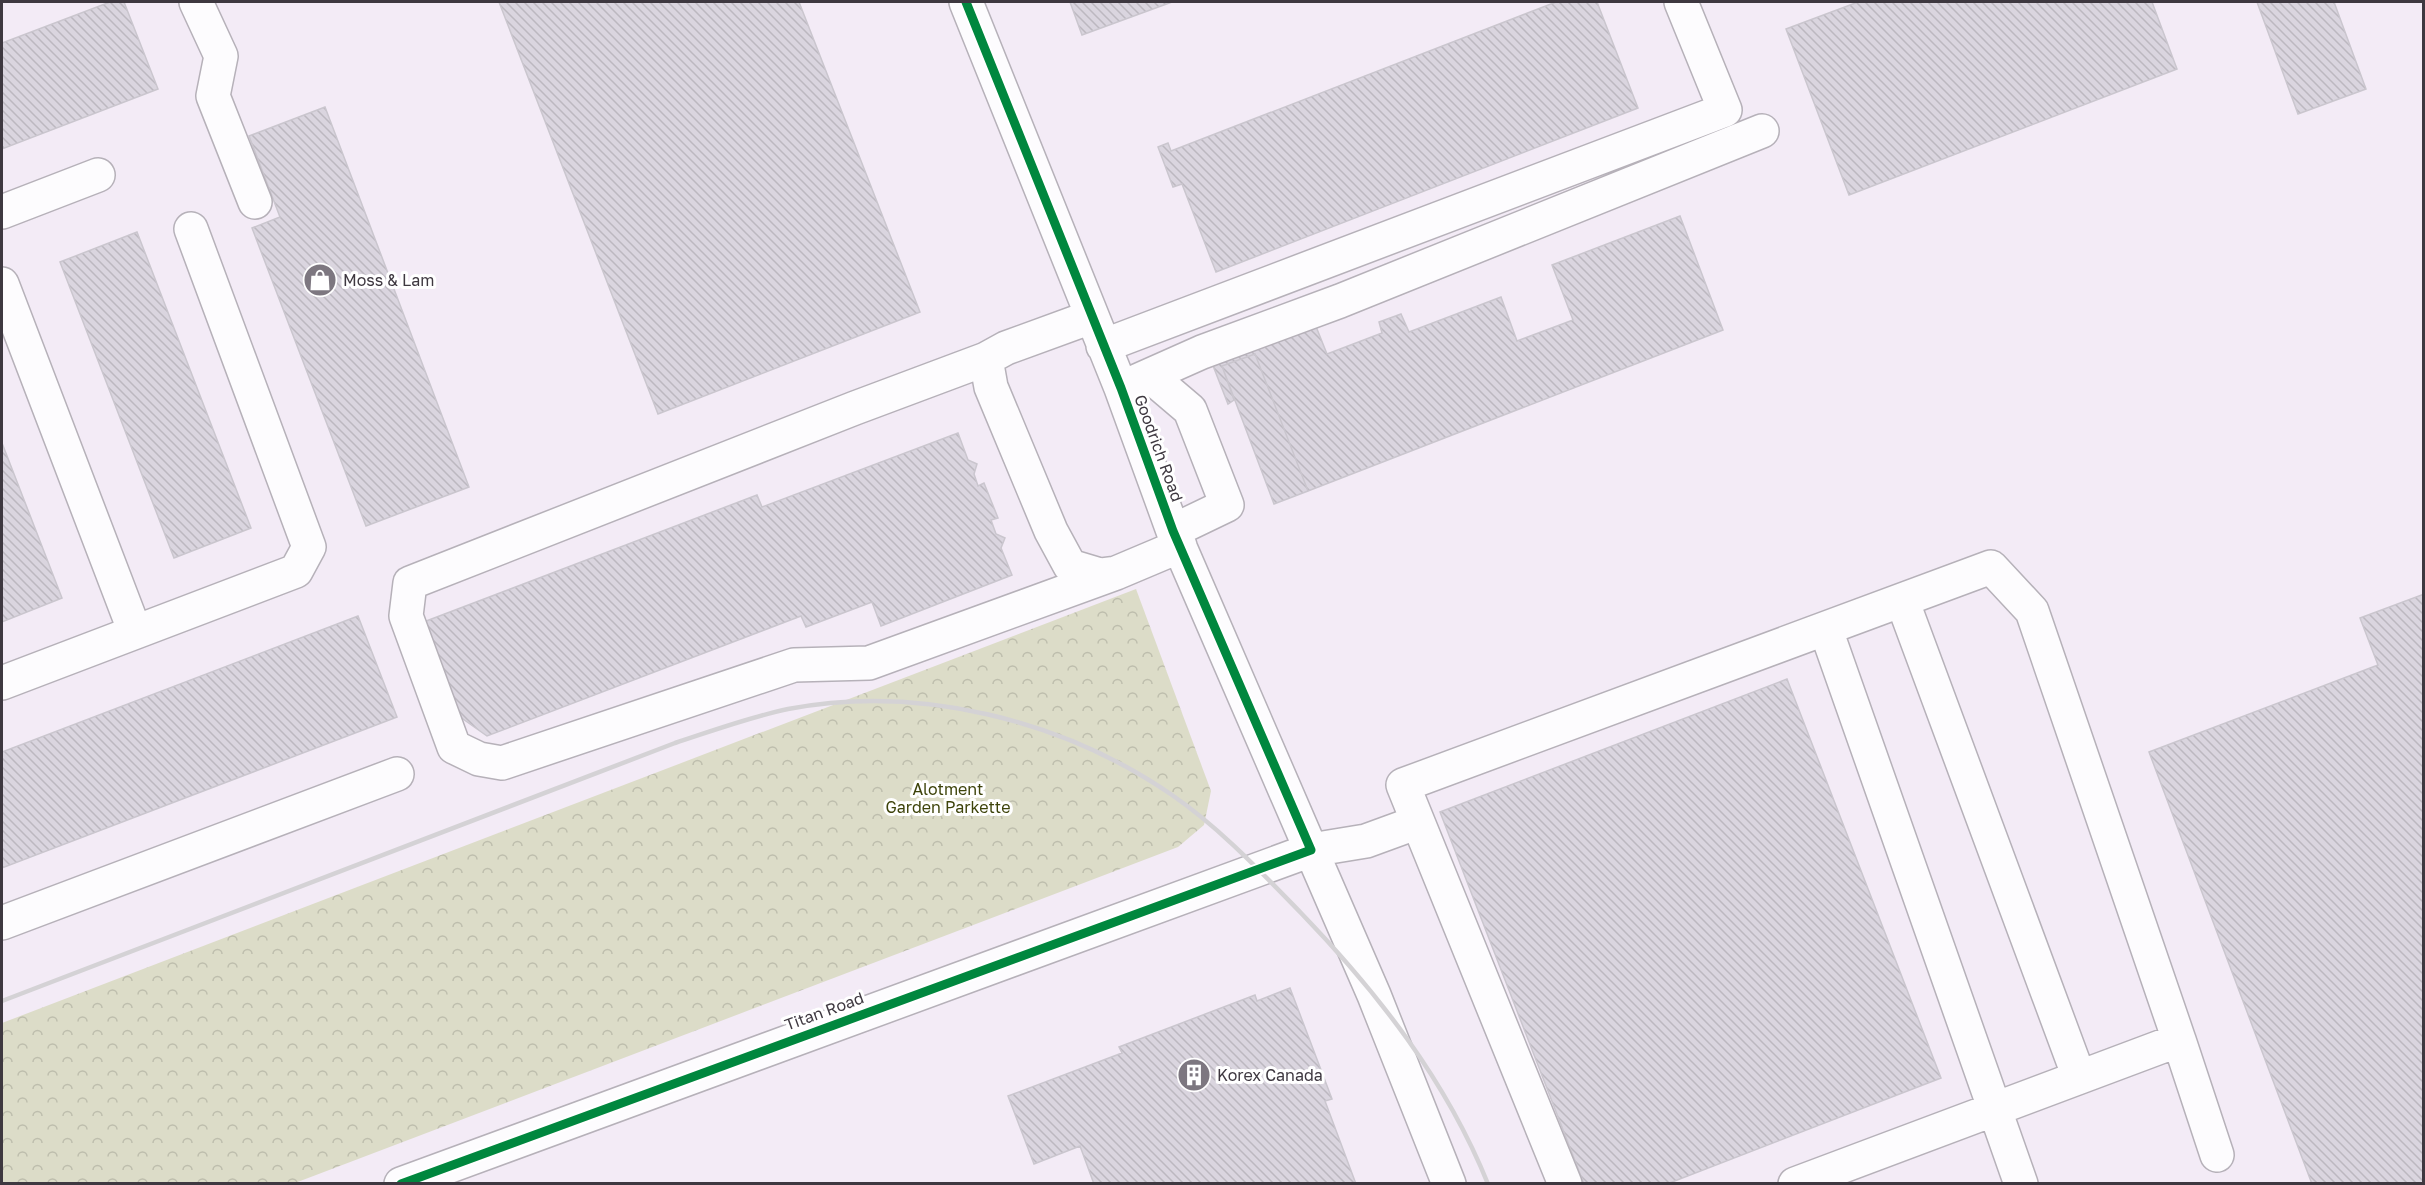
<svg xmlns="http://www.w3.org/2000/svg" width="2425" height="1185" font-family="'Golos Text',sans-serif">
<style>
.park{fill:url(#park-crowns)}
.building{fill:url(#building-back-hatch);stroke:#cac6ce;stroke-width:1.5}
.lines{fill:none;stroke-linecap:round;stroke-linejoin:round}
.minor-casing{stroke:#b6b1b9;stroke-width:36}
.minor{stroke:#fdfcfe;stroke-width:33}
.rail{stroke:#d4d2d5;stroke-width:4.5}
.cycleway-casing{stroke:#fff;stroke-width:13}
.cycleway{stroke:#00873e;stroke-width:9}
.labels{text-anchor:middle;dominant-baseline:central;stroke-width:6;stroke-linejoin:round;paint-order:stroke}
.poi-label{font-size:16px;fill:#3e3840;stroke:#fff;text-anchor:start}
.street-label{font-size:16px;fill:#3e3840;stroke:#fff}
.park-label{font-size:16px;fill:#3d430a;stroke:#fff}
</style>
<defs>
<pattern id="park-crowns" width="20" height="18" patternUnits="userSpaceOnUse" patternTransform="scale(1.5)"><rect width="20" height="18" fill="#dcdcc8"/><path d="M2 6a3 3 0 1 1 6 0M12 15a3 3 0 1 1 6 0" fill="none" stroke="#bebead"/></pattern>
<pattern id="building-back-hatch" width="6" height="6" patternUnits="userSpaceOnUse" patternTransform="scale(1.5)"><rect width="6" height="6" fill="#dad5df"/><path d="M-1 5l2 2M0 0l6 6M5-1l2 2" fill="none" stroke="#bcb8c0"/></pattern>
</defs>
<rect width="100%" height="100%" fill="#f3ebf6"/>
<path class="park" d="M1136,589L1211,791L1204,825L1178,847L295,1183H2V1023Z"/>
<path class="building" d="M110,2H124L158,89L2,149V43Z
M499,2H799L920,312L658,414Z
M1070,2H1172L1082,35Z
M1556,2H1597L1638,108L1216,272L1182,184L1173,187L1158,147L1168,143L1171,151Z
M1858,2H2152L2177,69L1849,195L1786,29Z
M2257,2H2334L2366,89L2298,114Z
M325,107L469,487L366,526L252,228L280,217L249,136Z
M1680,216L1723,330L1308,491L1255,354L1222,366L1234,400L1228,404L1210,358L1313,319L1327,354L1382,333L1379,322L1401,314L1409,332L1501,297L1517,341L1573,320L1552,265Z
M137,232L251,528L174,558L60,262Z
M1255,354L1308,491L1274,504L1222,366Z
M958,433L968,460L977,464L974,474L978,486L984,483L998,518L991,520L996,534L1005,538L1001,548L1012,575L881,626L872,602L806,627L801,616L487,736L456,714L421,623L757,495L762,507Z
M2,443L62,598L2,622Z
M2424,594V1184H2312L2149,752L2378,665L2360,618Z
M358,616L397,717L2,868V752Z
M1787,679L1941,1078L1667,1184H1584L1440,812Z
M1290,988L1332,1099L1325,1101L1356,1184H1094L1080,1146L1034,1164L1008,1096L1122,1053L1119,1047L1255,995L1257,1001Z"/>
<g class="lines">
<defs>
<path id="minor" d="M196,2L221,56L213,96L255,202
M2,212L98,175
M2,284L135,632
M1091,317L1006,348L986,359L991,387L1051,531L1070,566L1100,575L1116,573L1180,546
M1103,346L1725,110L1681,2
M986,359L855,408L410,583L406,616L454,747L479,759L502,763L794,665L869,663L1116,573
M1150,376L1190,410L1227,505L1173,531
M1121,388L1202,352L1340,301L1762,131
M1902,600L2079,1077
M1826,630L2021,1184
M2,683L296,571L309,547L191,229
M1418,822L1403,785L1991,567L2032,611L2179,1040L1795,1184
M2,923L397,774
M2179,1040L2217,1155
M401,1184L1311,850L1173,531L1121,388L966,2
M1449,1184L1374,995L1311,850L1366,841L1418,822L1565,1184"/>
</defs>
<use href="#minor" class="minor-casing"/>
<use href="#minor" class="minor"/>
<path class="rail" d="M2,1001L675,743C712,731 750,717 788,709C919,684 1063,720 1172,795C1220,828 1261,872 1301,913C1378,993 1446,1080 1488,1184"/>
<defs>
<path id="cycleway" d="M401,1184L1311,850L1173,531L1121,388L966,2"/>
</defs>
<use href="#cycleway" class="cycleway-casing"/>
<use href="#cycleway" class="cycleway"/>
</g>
<defs>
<symbol id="shop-disc" viewBox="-11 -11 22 22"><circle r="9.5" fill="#7d7780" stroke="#fff"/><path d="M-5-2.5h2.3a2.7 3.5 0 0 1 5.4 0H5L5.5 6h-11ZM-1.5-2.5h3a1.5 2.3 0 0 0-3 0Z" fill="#fff"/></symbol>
<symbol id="building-disc" viewBox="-11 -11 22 22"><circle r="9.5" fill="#7d7780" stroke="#fff"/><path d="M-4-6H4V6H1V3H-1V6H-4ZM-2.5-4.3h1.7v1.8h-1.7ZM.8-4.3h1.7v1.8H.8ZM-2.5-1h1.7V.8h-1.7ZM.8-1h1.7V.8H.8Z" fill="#fff"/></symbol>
</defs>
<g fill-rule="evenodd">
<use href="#shop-disc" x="301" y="261" width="38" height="38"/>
<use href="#building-disc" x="1175" y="1056" width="38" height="38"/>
</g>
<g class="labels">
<g class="poi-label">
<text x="343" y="280">Moss &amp; Lam</text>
<text x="1217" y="1075">Korex Canada</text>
</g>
<g class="street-label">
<text transform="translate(1159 448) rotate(70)">Goodrich Road</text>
<text transform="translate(824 1011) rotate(-20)">Titan Road</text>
</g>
<g class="park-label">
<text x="948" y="789">Alotment<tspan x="948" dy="18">Garden Parkette</tspan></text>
</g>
</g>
<rect width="2425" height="1185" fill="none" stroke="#3e3840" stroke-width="6"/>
</svg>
